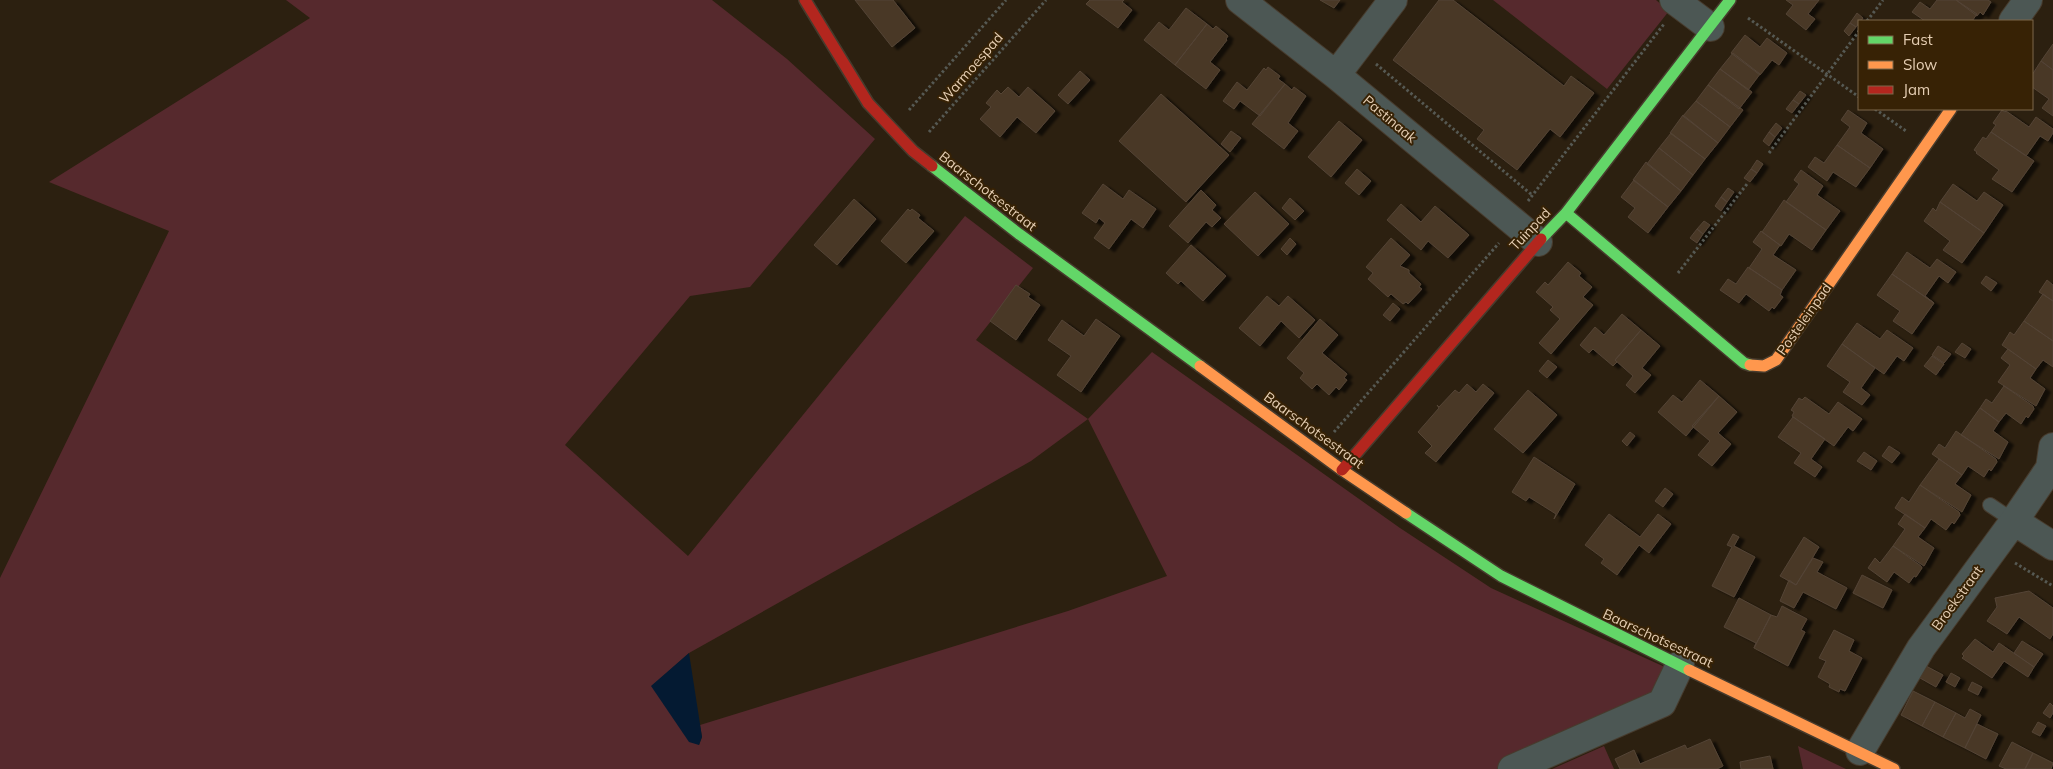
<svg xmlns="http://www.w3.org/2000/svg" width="2053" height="769" font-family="Mulish,sans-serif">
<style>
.green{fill:#56292d;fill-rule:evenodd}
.water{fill:#041a32}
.building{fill:#483828;stroke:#544435;filter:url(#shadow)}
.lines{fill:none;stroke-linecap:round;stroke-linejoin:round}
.lane-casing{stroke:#473b2d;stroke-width:16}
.street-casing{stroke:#473b2d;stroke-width:30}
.fast-casing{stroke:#473b2d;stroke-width:14}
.slow-casing{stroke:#473b2d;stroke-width:14}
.jam-casing{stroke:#473b2d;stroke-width:14}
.path{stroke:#565953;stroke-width:3;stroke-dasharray:2.5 2.5;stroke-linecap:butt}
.lane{stroke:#4c5754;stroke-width:14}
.street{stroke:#4c5754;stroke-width:28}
.fast{stroke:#63d668;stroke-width:11}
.slow{stroke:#ff974d;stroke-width:11}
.jam{stroke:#b3261e;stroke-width:11}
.labels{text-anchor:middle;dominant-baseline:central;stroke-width:4;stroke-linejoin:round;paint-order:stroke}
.street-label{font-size:14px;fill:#e5ceb3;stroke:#372205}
</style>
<defs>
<filter id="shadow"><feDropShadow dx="5.5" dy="3" stdDeviation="1" flood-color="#0009"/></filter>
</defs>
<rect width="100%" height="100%" fill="#2c2010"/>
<path class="green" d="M286,0H712L787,59L875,139L750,287L690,296L565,445L688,556L965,216L1033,268L976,340L1088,419L1152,352L1400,528L1491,588L1667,668L1655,700L1509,769H0V578L169,231L49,182L310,18ZM1088,419L1167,576L1068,611L700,725L702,737L699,745L652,686L689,653L1031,461Z
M1493,0H1656L1669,11L1607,89Z
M1604,746L1614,769H1552Z
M1798,746L1846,769H1803Z"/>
<path class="water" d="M689,653L702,737L699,745L689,742L651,686Z"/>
<path class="building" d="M855,0H893L915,28L892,47Z
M1090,0H1124L1122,2L1132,10L1118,28L1086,4Z
M1320,0H1340L1334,8Z
M1439,0H1453L1564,86L1571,76L1594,93L1560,137L1550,129L1517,170L1477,139L1484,130L1393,60Z
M1786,0H1819L1808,14L1815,19L1806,30L1786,14L1793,5Z
M1937,0H1956L1977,14L1972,21H1925L1912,12L1920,2L1930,9Z
M1956,0H1988L1991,2L1983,15L1980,12L1977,16Z
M1186,8L1207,24L1175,65L1144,40L1159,22L1169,30Z
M1857,13L1863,18L1856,27L1850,23Z
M1850,23L1856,27L1849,36L1844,31Z
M1207,24L1213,29L1216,26L1228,36L1226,39L1227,40L1210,62L1220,70L1206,89L1175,65Z
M1745,35L1760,47L1767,38L1787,53L1779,65L1772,60L1760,75L1731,53Z
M2053,44V70L2041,61Z
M1733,53L1760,74L1748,90L1720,69Z
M2041,61L2053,70V116L2042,108L2049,99L2032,87V75Z
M1268,67L1280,76L1278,79L1285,84L1260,116L1240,101L1234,109L1223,101L1237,82L1247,90L1264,68L1266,70Z
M1720,69L1752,92L1739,109L1708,85Z
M1080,71L1090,80L1068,104L1058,95Z
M1285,84L1292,90L1294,87L1306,96L1288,123L1298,131L1284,149L1252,124Z
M1708,85L1743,110L1730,127L1696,101Z
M1008,87L1019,97L1028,87L1055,111L1036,133L1017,117L1000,137L980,119L991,107L986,103L997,90L1001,94Z
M1800,91L1806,95L1799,104L1793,100Z
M1161,94L1229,155L1186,202L1119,141Z
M1793,100L1799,104L1792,113L1786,109Z
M1696,101L1730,127L1718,143L1683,116Z
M1848,110L1867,123L1861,133L1883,149L1870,168L1837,145L1850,127L1841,120Z
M2002,110L2005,112L2006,111L2029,127L2036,117L2053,129V133L2048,141L2040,136L2026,156L1991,132L1996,125L1993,123Z
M1683,115L1718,143L1705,159L1670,133Z
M1339,121L1362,140L1331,177L1308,157Z
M1776,123L1782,128L1775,137L1769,132Z
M1231,131L1241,138L1230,152L1221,144Z
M1769,132L1775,137L1769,146L1763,141Z
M1991,132L2034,161L2012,192L1992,179L1999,170L1976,153L1977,152L1974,150L1983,137L1986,139Z
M1671,133L1705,159L1693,175L1659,148Z
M1837,145L1870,168L1856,187L1833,172L1827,181L1808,167L1815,157L1824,163Z
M1659,148L1693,175L1681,191L1647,164Z
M1757,160L1763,164L1757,173L1751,169Z
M1646,162L1681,191L1668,207L1633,180Z
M1357,169L1371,181L1359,195L1345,183Z
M1751,169L1757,173L1750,182L1744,178Z
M1801,170L1823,186L1817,195L1840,211L1826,230L1786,202L1799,184L1794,180Z
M1634,180L1668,207L1648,233L1628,217L1635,208L1621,197Z
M1103,184L1123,199L1129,190L1156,209L1143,228L1131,219L1109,249L1094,238L1105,223L1099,218L1096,223L1082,213Z
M1953,184L1977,201L1984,192L2003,205L1984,233L1940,202Z
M1728,188L1734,192L1727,202L1721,197Z
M1201,190L1216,205L1212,210L1221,218L1212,227L1206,222L1188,243L1169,226Z
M1255,192L1289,224L1258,256L1224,224Z
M1721,197L1727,202L1721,211L1715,206Z
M1290,198L1304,211L1295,220L1282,208Z
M854,199L876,219L837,265L814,245Z
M1784,200L1826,230L1812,250L1789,234L1781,246L1762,232Z
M1940,202L1984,233L1962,263L1943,250L1950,241L1924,221L1933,208L1936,211Z
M1401,204L1421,222L1435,206L1469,235L1448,258L1428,241L1421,250L1387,220Z
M908,209L910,211L912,209L920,215L918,218L934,231L906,263L881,241Z
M1704,221L1710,225L1703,234L1697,229Z
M1697,229L1703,234L1697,243L1690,238Z
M1761,231L1780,245L1773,255L1796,270L1782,290L1749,268L1762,249L1753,242Z
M1290,238L1296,244L1287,255L1281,249Z
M1391,238L1410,255L1400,266L1409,270V273L1421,284L1419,287L1422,289L1408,304L1406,302L1403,304L1391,294L1388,297L1368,279L1373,273L1366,267Z
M1191,245L1226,276L1203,301L1181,281L1178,284L1166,273Z
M1907,252L1930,268L1937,259L1956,272L1948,283L1939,276L1925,296L1934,303L1892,274Z
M1568,262L1581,273L1579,276L1592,287L1583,297L1593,305L1551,354L1539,343L1560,319L1550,310L1553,307L1536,292L1545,282L1548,285Z
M1748,267L1782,290L1780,295L1783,297L1774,309L1772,307L1769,311L1746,294L1739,303L1720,290L1728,279L1736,284Z
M1892,274L1934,303L1912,334L1893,321L1900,311L1877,295Z
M1986,276L1997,283L1991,291L1981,283Z
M2047,280L2053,285V301L2039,292Z
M1016,285L1030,294L1028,297L1040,305L1016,340L990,321Z
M2043,294L2053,301V341L2024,321Z
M1267,296L1279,306L1288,296L1315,320L1299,338L1281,321L1260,346L1239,328Z
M1393,303L1400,309L1390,321L1383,315Z
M1622,314L1641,330L1615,360L1617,362L1613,366L1593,349L1589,353L1580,345L1595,327L1604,335Z
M1096,319L1120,336L1081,392L1057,375L1071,356L1048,340L1062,320L1084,336Z
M1320,319L1338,335L1322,353L1347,374L1344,378L1347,380L1339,390L1336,387L1329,395L1317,384L1312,389L1300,378L1304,373L1287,358Z
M2024,321L2053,341V367L2043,360L2036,369L2002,345L2010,332L2014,335Z
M1857,323L1880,339L1887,330L1913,348L1904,361L1897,356L1884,374L1842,344Z
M1641,330L1660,346L1642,368L1651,375L1635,393L1626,385L1633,376L1615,360Z
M1962,343L1971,349L1965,358L1955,352Z
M1842,344L1875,368L1861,388L1870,395L1862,405L1843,392L1850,382L1827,366Z
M1938,346L1951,354L1944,363L1932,355Z
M2008,349L2036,369L2030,378L2045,389L2036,406L1998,382L2010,365L2001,358Z
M1932,356L1944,364L1936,375L1924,366Z
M1548,360L1557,367L1547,378L1539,371Z
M1700,380L1719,396L1686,436L1658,412L1673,395L1682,402Z
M1467,384L1476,392L1483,384L1494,393L1436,462L1425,453L1432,446L1418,432L1439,408L1437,405L1439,407L1455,390L1459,393Z
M2004,386L2033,406L2034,409L2028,418L2026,416L2021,424L2006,413L1999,422L1980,408L1986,399L1992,403Z
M1528,390L1557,415L1523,453L1494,429Z
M1719,396L1737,412L1718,433L1731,444L1712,466L1698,455L1710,441L1692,426Z
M1805,397L1829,414L1838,402L1862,419L1853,431L1848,427L1834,446L1792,416L1794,412L1791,410L1799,398L1802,400Z
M1980,408L1999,422L1993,431L2008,442L1999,459L1961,435Z
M1793,417L1825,439L1811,459L1822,467L1815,477L1794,463L1801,453L1778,437Z
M1956,431L1996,459L1997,462L1991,471L1989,469L1984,477L1968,466L1962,475L1932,454L1939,444L1945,448Z
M1630,432L1635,436L1627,446L1622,441Z
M1889,446L1900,453L1892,463L1882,456Z
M1864,452L1877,461L1871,470L1857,461Z
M1534,457L1575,484L1554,519L1556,514L1529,497L1526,501L1512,492Z
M1939,459L1962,475L1955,484L1971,495L1962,512L1920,485Z
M1920,485L1959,512L1960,515L1954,524L1952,522L1946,530L1931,519L1925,528L1895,508L1902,497L1909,502Z
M1665,488L1673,494L1663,507L1655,501Z
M1609,514L1640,537L1658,514L1671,524L1649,553L1639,545L1617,575L1601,563L1604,559L1585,545Z
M1905,514L1925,528L1918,537L1934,548L1924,566L1893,546L1905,529L1898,524Z
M1733,534L1739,537L1734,546L1755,557L1734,597L1712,586L1732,547L1727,545Z
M1804,537L1819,547L1796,585L1780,576Z
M1893,546L1921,566L1922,568L1916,577L1914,576L1909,583L1894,572L1887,582L1868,568L1875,558L1880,563Z
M1813,558L1823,562L1817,572L1847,588L1836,609L1803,592L1794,608L1780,601L1789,580L1796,585Z
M1862,575L1892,590L1883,608L1853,593Z
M2029,591L2053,608V634L2050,639L2019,617L2007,634L1987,621L1997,607L1995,598Z
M1739,598L1771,615L1754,648L1756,643L1724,627Z
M1782,606L1807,619L1801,630L1805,632L1788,666L1754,648L1771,615L1777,617Z
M1834,630L1854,640L1849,651L1862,658L1845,691L1840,689L1839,692L1829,687L1830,684L1818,677L1826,661L1819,658Z
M1975,639L1993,652L1999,643L2034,667L2028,677L2004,661L1992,678L1962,658L1964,656L1962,654Z
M2022,641L2043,654L2034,667L2014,653Z
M1926,666L1943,675L1936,687L1920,678Z
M1951,673L1960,678L1955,687L1946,682Z
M1972,682L1982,687L1978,695L1968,690Z
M1913,691L1935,702L1922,726L1901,715Z
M1935,702L1956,713L1943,737L1922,726Z
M2050,703L2053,706V713L2050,718L2043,713Z
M1970,709L1981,715L1965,748L1943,737L1956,713L1965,718Z
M2038,722L2046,726L2040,736L2032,732Z
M1977,724L1998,734L1986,759L1965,748Z
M1710,739L1723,766L1717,769H1620L1615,759L1634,750L1640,764L1685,745L1687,749Z
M2012,742L2033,753L2025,769H2006L1999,766Z
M2033,753L2053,763L2051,769H2025Z
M1770,756L1773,769H1741L1740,762Z"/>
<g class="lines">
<defs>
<path id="lane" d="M1990,505L2014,521"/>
<path id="street" d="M1240,0L1336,75L1538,242
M1674,0L1710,27
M2013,21L2028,0
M1336,75L1393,0
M2014,521L2053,546
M1860,751L1921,648L2014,521L2050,468L2053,447
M1512,769L1662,703L1680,665"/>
<path id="fast" d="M932,166L1019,234L1200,366
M1566,213L1744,363L1750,365
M1541,239L1566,213L1730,0
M1406,513L1501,576L1689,670"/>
<path id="slow" d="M1750,365L1764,366L1776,360L1951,109
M1200,366L1342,470L1406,513
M1689,670L1894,769"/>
<path id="jam" d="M805,0L868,103L913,151L932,166
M1342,470L1541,239"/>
</defs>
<use href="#lane" class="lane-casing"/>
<use href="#street" class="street-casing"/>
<use href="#fast" class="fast-casing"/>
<use href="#slow" class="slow-casing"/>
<use href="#jam" class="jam-casing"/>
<path class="path" d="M1748,18L1859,97
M1867,21L1883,0
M1376,64L1532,195
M1875,109L1906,131
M909,110L1006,0
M929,132L1046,0
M1769,153L1859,31
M1528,201L1664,24
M1678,273L1747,184
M1334,432L1499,243
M2015,563L2053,586"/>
<use href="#lane" class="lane"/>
<use href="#street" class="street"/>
<use href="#fast" class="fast"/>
<use href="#slow" class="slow"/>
<use href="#jam" class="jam"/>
</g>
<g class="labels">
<g class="street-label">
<text transform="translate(971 68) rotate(-49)">Warmoespad</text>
<text transform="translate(1390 119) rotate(40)">Pastinaak</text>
<text transform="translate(988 191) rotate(38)">Baarschotsestraat</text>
<text transform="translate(1530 229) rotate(-47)">Tuinpad</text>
<text transform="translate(1804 319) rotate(-55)">Posteleinpad</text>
<text transform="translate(1314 430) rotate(36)">Baarschotsestraat</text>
<text transform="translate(1957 598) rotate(-54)">Broekstraat</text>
<text transform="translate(1658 638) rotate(25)">Baarschotsestraat</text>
</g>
</g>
<rect x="1858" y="20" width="175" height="90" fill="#372205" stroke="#7d674b"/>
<rect x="1868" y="36" width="25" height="8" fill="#63d668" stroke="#7d674b"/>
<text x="1903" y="45" font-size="15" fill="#e5ceb3">Fast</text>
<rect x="1868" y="61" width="25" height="8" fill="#ff974d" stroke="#7d674b"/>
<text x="1903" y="70" font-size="15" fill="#e5ceb3">Slow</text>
<rect x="1868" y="86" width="25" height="8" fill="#b3261e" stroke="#7d674b"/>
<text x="1903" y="95" font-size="15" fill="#e5ceb3">Jam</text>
</svg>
